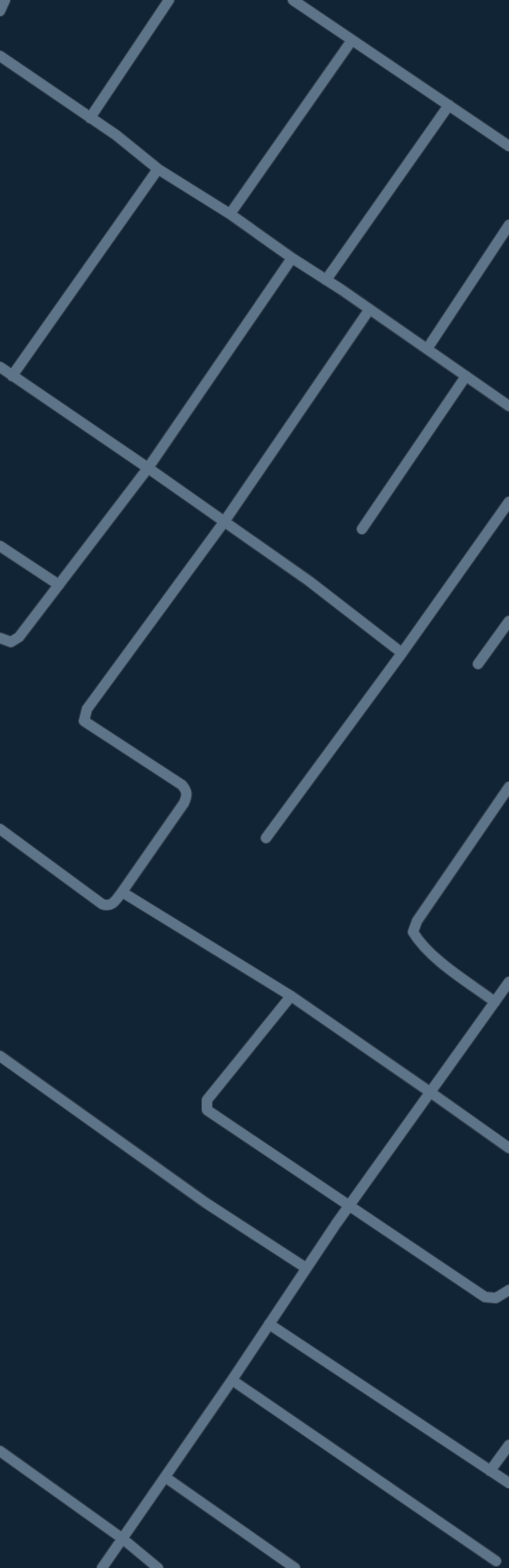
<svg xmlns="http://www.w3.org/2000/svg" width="509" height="1568" font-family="'Archivo Narrow',sans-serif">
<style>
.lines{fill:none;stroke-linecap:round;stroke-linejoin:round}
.minor-casing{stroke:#33404e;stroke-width:12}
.minor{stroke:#5d7489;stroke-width:10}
</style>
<rect width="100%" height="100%" fill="#102436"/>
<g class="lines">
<defs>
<path id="minor" d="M293,0L509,146
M0,11L5,0
M0,56L116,135L158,169L230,214L292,258L342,290L509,406
M90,118L169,0
M230,214L352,40
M326,280L449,105
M427,349L509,225
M0,367L148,468L309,581L402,653
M12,376L158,169
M362,529L466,376
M0,546L59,585
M0,638L11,642L19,637L148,468L292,258
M478,664L509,621
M0,829L102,904C112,908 116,900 122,892L291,996L430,1092L509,1148
M266,838L402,653L509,502
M122,892L184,803C187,796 188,792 182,785L84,721L87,709L224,522L369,310
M291,996L207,1100V1110L485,1297L496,1298L509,1290
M495,1002C468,982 430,960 413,932L417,921L509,787
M0,1056L206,1203L306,1268
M269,1324L509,1483
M232,1380L496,1561
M0,1451L123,1539L158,1568
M490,1471L509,1445
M165,1477L295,1568
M102,1568L232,1380L336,1224L509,982"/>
</defs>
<use href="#minor" class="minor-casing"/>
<use href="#minor" class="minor"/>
</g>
</svg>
